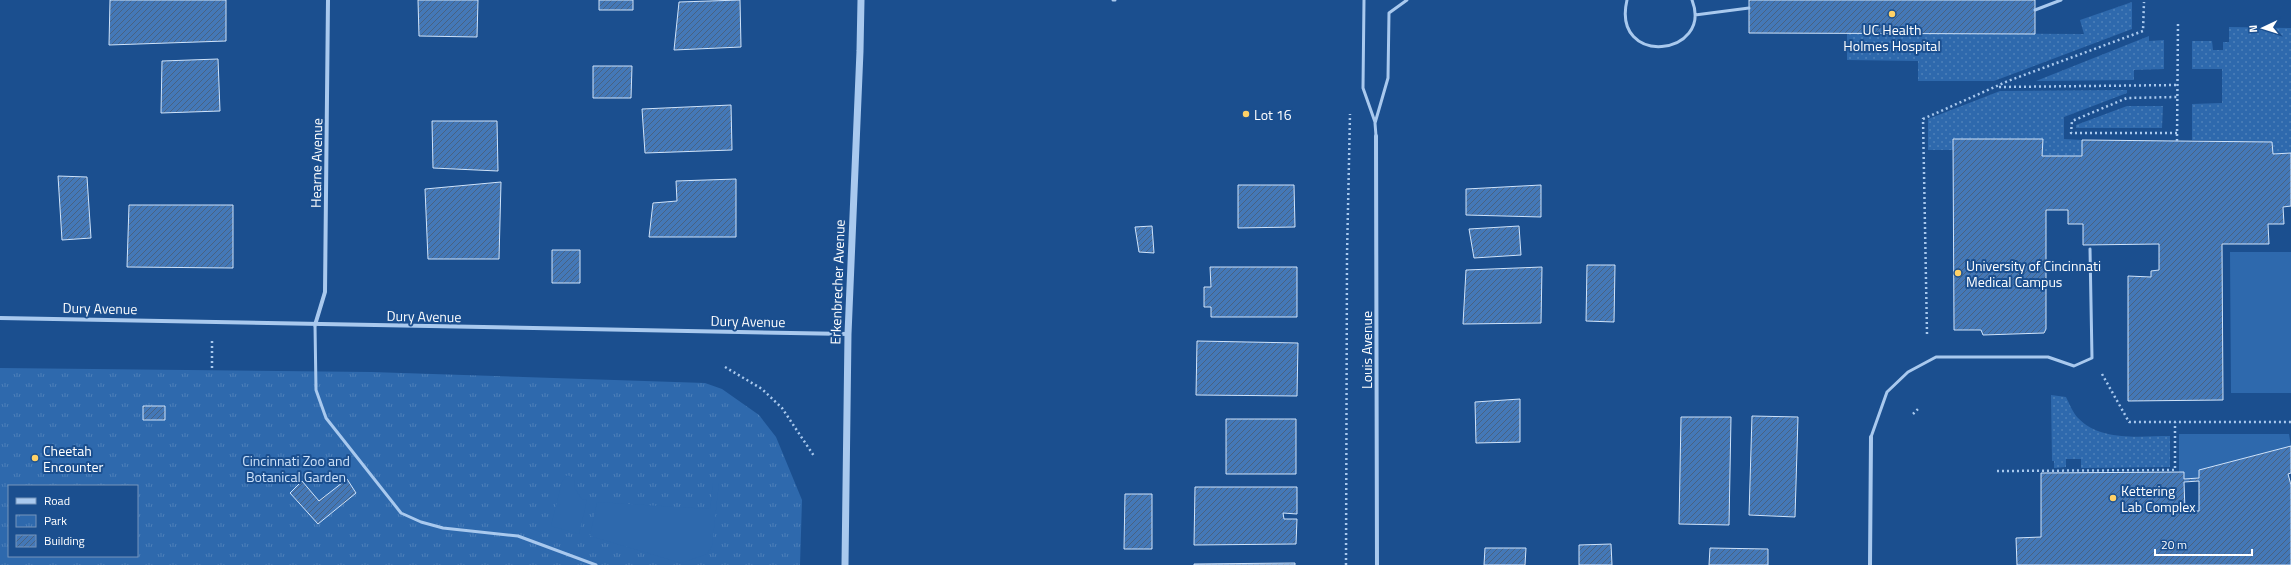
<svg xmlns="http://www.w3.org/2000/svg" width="2291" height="565" font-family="'Titillium Web',sans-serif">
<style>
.grass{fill:url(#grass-dots)}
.park{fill:url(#park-tufts);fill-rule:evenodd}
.garden{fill:#2e69ad}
.building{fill:url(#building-hatch);stroke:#cfe3fa;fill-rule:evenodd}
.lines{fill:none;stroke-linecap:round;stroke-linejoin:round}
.path{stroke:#a9c9ee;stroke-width:2.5;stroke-dasharray:2 3;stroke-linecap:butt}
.service{stroke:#a9c9ee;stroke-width:3}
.minor{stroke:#a9c9ee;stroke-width:4}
.tertiary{stroke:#a9c9ee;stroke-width:7}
.poi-dot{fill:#ffd166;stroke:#1b4f8f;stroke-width:1.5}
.labels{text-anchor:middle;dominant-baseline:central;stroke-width:4;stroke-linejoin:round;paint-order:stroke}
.poi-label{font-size:14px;fill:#fff;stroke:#1b4f8f;text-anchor:start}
.street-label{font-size:14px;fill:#fff;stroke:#1b4f8f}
.park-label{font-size:14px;fill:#cfe3fa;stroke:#1b4f8f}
</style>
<defs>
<pattern id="grass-dots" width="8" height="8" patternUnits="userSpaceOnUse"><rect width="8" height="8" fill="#2e69ad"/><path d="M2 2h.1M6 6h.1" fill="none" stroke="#4d80b9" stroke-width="1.8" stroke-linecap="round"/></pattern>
<pattern id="park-tufts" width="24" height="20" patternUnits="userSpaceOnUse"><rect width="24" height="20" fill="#2e69ad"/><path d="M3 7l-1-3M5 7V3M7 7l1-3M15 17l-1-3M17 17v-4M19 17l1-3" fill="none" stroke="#4d80b9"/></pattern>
<pattern id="building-hatch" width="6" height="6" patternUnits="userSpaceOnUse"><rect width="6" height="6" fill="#4478b7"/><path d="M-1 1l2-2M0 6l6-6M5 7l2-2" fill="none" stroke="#486282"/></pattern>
</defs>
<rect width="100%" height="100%" fill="#1b4f8f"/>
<path class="grass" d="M2132,2V29L1994,81H1918V61L1847,60V33L2084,34L2080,20Z
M2229,27L2291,28V153L2273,154L2272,142L2192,140V104L2222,103V69H2192V41H2212L2213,50H2223V42H2229Z
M2149,36V41L2164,40V69L2134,70V80L2036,81Z
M2127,90V93L2064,117V139L2082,140V156H2042V139H1954V150H1928V119L2000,91Z
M2127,106H2163L2162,128H2076V125Z
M2051,395L2066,397C2069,403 2073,413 2078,418C2101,442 2140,436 2170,436V467L2081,468V459H2066V467L2054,468V461H2052Z"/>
<path class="park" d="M0,368L371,372L705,383L722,389L759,415L776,437L802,500L800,565H0ZM9,486H137V556H9Z"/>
<path class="garden" d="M2230,252H2291V393H2231Z
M2179,434H2289L2291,446L2199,470V478L2184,479V473L2179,472Z
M567,475L574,478L575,489L582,499L587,500L579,534L551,526L562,482Z
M713,483H719L712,546L707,554L681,563L590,536L597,502L710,509Z"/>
<path class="building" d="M110,0H226V41L109,45Z
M418,0H478L477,37L419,36Z
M599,0H633V10H599Z
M740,0L741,47L674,50L679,2Z
M1749,0H2035V34L1749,33Z
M218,59L220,111L161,113L162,61Z
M593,66H632L631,98H593Z
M731,105L732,150L645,153L642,109Z
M432,121H497L498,171L433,168Z
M1953,139H2043L2042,156H2082V140L2272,142L2273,154L2291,153V206L2283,207L2284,224H2268L2269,244H2222L2223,400L2128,401V276L2151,277V271L2159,270V244L2083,245V224H2068V210H2046V329L2044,333L1983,335L1981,330H1954Z
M58,176L87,177L91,238L62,240Z
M736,179V237H649L653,203L677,201L676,181Z
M501,182L499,259H428L425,189Z
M1238,185H1294L1295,227L1238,228Z
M1541,185V217L1466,215V189Z
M129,205H233V268L127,267Z
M1152,226L1154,253L1139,252L1135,227Z
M1519,226L1521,255L1474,258L1469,229Z
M552,250H580V283H552Z
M1587,265H1615L1614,322L1586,321Z
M1210,267H1297V317H1211V307H1204V287H1211Z
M1542,267L1541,323L1463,324L1466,270Z
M1197,341L1298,343L1297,396L1196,395Z
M1520,399V442L1476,443L1475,402Z
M143,406H165V420H143Z
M1752,416L1798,417L1795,517L1749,515Z
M1681,417H1731L1729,525L1679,524Z
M1226,419H1296V474H1226Z
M2291,446V473L2288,474L2291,485V565H2017L2016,538L2041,537V473L2184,472V479L2199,478V470ZM2199,481V511H2185L2184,482Z
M347,479L356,493L318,524L290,493L302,481L319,501Z
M1195,487H1297V514L1283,513L1284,519H1297L1296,544L1194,545Z
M1125,494H1152V549H1124Z
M1611,544L1612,565H1579V545Z
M1485,548H1526L1525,565H1484Z
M1710,548L1768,549V565H1709Z
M1295,563V565H1194V564Z"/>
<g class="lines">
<path class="path" d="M1999,87L2178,85
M2177,133H2071L2072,121L2127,98L2177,97
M2177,141L2178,22
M1927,334L1923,119L2008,81L2143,31L2144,2
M212,341V371
M725,367L762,389L782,408L814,456
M2102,374L2129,422H2291
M1913,414L1920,407
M1997,471L2175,470V422
M1346,565L1347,255L1350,114"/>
<path class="service" d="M1113,0H1115
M1364,0L1363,88L1375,122
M1627,0C1611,68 1714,56 1692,0
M2035,10L2061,0
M1695,15L1749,8
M1376,136L1375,123L1388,78L1389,13L1407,0
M315,325L316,390L326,418L401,513L421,522L443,528L518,536L596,565
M1871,437L1887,392L1908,372L1936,357H2048L2074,366L2092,358L2090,249"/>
<path class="minor" d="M1376,136L1377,565
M0,318L848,334
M315,325L325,292L328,0
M1870,565L1871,437"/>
<path class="tertiary" d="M845,565L848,334L860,51L861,0"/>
</g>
<g class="poi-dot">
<circle cx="1892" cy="14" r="4"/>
<circle cx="1246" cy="114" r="4"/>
<circle cx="1958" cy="273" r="4"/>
<circle cx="35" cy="458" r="4"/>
<circle cx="2113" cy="498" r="4"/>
</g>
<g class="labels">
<g class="poi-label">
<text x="1892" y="29" text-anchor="middle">UC Health<tspan x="1892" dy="16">Holmes Hospital</tspan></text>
<text x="1254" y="114">Lot 16</text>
<text x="1966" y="265">University of Cincinnati<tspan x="1966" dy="16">Medical Campus</tspan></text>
<text x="43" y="450">Cheetah<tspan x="43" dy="16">Encounter</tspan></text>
<text x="2121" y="490">Kettering<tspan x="2121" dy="16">Lab Complex</tspan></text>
</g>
<g class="street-label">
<text transform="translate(316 163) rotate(-89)">Hearne Avenue</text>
<text transform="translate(837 282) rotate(-88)">Erkenbrecher Avenue</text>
<text transform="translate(100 308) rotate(1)">Dury Avenue</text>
<text transform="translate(424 316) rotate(1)">Dury Avenue</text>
<text transform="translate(748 321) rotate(1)">Dury Avenue</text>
<text transform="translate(1366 350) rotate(-90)">Louis Avenue</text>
</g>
<g class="park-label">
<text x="296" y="460">Cincinnati Zoo and<tspan x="296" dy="16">Botanical Garden</tspan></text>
</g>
</g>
<rect x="8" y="485" width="130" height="72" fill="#1b4f8f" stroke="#7695bc"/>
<rect x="16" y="498" width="20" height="6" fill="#a9c9ee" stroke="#7695bc"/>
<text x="44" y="505" font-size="12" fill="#ffffff">Road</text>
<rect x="16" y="515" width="20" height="12" fill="url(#park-tufts)" stroke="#7695bc"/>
<text x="44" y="525" font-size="12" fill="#ffffff">Park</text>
<rect x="16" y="535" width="20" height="12" fill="url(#building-hatch)" stroke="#7695bc"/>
<text x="44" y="545" font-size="12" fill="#ffffff">Building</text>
<g transform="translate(2263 28) rotate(266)" stroke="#1b4f8f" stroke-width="3" paint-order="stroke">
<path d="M0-3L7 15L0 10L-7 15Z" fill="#ffffff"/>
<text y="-6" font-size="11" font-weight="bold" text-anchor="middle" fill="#ffffff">N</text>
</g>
<path d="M2155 549v6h97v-6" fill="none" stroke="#ffffff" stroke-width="2"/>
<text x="2161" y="549" font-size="12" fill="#ffffff" stroke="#1b4f8f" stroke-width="3" paint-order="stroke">20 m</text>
</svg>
